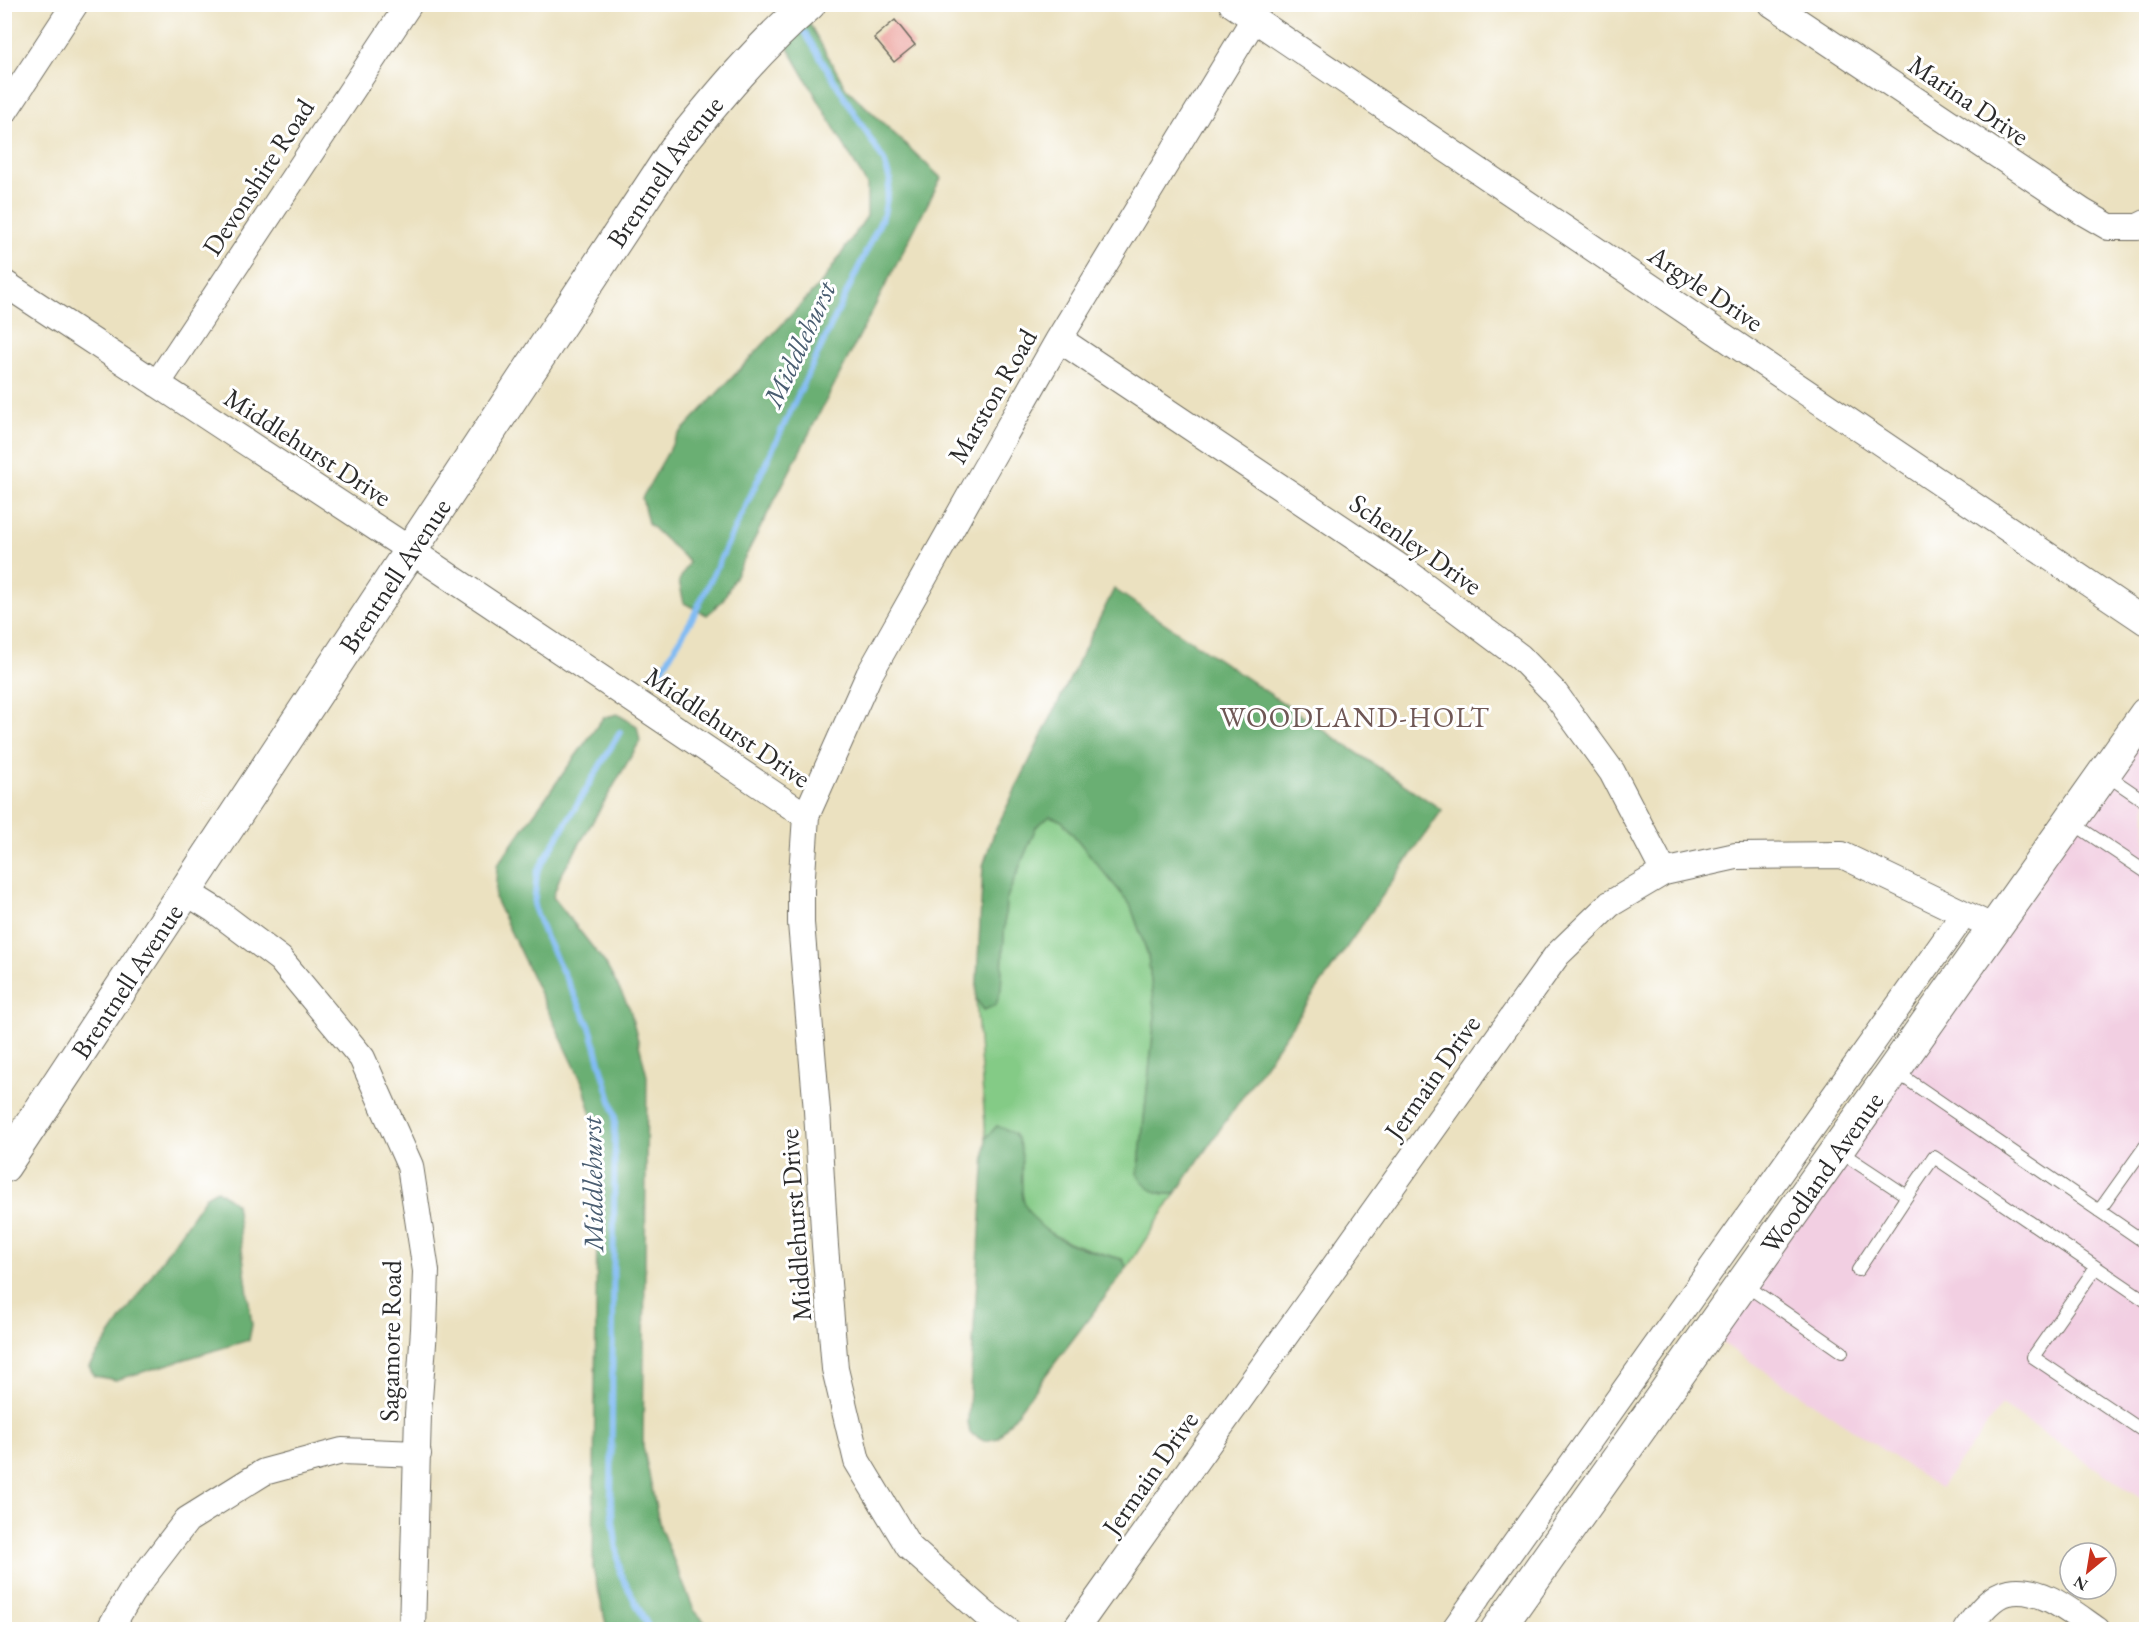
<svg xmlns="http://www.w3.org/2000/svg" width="2151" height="1634" font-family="'EB Garamond',serif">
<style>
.built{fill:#f2cfe2}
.green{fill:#84cb86;stroke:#587b58;stroke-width:1.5}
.forest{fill:#6baf73;stroke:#4b6d4f;stroke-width:1.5}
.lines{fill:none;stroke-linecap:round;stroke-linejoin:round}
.stream{stroke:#81bbf3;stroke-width:6}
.building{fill:#eda9a4}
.lane-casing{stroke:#6e6b5f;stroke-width:14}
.street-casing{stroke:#6e6b5f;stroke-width:28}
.secondary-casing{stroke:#6e6b5f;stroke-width:35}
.lane{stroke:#fff;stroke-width:12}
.street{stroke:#fff;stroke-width:26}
.secondary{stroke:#fff;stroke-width:33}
.labels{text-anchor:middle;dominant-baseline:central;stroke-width:6;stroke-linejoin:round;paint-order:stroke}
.street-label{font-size:27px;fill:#2b2b2b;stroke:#fff}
.water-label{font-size:28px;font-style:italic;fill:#495d71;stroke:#fff}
.neighbourhood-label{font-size:28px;letter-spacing:1.5px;fill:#6f5755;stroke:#fff}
</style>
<rect width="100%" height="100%" fill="#fff"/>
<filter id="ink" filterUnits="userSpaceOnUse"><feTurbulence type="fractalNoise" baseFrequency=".0167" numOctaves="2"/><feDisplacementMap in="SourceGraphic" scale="12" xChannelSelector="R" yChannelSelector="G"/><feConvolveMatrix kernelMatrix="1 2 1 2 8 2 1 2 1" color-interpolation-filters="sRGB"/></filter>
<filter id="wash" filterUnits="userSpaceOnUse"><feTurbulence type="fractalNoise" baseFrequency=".008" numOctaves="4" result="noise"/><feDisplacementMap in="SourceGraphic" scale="24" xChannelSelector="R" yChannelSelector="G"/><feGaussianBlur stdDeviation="1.35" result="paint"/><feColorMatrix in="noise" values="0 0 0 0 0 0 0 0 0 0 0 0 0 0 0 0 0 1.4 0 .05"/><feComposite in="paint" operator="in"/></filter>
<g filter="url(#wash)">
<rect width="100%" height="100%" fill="#ebe1c0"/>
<path class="built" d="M2146,716V1502L2002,1405L1940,1488L1709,1334Z"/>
<path class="green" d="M1050,816L1062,821L1130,904L1148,955L1155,1016L1138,1174L1162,1194H1175L1127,1268L1122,1259C1093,1251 1034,1237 1024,1204C1020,1188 1021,1165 1020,1148L997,1126L986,1138L976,999L984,1010L1001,989L1006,900L1036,827Z"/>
<path class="forest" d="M809,23L846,88L941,178L723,600L707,615L684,603L679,581L689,562L648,523L642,498L677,436L823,281L867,216V185L787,46Z
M1114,589L1442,810L1175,1194C1157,1194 1147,1191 1138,1175L1155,1016L1148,955L1130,904L1062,821L1050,816L1036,827L1006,900L1001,989L996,1005L984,1010L976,999L983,866L994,833Z
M617,714L637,726L640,741L560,877L553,897L605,963L630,1009L647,1076L643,1446L660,1527L694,1610L711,1629H609L606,1624L593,1569L598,1138L583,1084L495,899L497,865L603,718Z
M997,1126C1002,1128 1010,1131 1014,1134C1029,1150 1016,1189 1026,1207C1045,1242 1087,1250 1122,1259L1127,1268L998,1438L984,1441L970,1433L968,1422L986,1138Z
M217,1190L236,1204L252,1325L249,1340L116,1380L94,1376L89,1366L206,1196Z"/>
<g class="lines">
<path class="stream" d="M659,675L693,617L884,214L890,180L884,161L805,33
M620,732L537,872L534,907L546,938L590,1027L615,1115L611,1505L620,1573L650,1630"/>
</g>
<g id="blocks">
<path class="building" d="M895,20L915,45L894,62L874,38Z"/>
</g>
</g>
<g filter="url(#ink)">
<use href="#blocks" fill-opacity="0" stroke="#6e6b5f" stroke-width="1.5"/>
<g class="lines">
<defs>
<path id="lane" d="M2105,774L2146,802
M2071,822L2146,872
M1895,1071L2146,1243
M1839,1151L1907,1196L1934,1157L2146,1301
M2099,1211L2146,1145
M2096,1267L2033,1357L2146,1433
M1858,1270L1907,1196
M1744,1284L1842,1352"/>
<path id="street" d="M1232,4L2146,622
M1772,4L2083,212L2109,227H2138L2146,223
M4,112L75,4
M4,283L410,550L806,816L801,889V923L817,1111L825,1246L835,1369L857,1461L909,1547L985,1614L1007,1630
M1059,339L1404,570L1520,657L1554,692L1612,772L1664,872
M157,384L409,4
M806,816L869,675L985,469L1059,339L1254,19
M186,892L215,910L280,959L362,1058L410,1166L426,1271L424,1329L418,1414L412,1630
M109,1630L131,1593L187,1520L264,1472L342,1451L418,1454
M1075,1630L1557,955L1610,904L1664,872L1736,856L1842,855L1994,928
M1454,1630L1964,914
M1966,1630C1976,1617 1991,1595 2008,1592C2040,1585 2072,1613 2097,1630"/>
<g id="secondary">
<path id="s1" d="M4,1166L675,150C717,98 758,48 809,4"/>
<path id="s2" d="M1497,1630L2146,714"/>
</g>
</defs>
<use href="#lane" class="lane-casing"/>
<use href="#street" class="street-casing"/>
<use href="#secondary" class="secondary-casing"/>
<use href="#lane" class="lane"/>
<use href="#street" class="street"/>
<use href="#secondary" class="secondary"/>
</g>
</g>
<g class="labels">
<g class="street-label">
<text transform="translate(1969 100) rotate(34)">Marina Drive</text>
<text stroke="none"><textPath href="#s1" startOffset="1194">Brentnell Avenue</textPath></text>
<text transform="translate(258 177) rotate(-57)">Devonshire Road</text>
<text transform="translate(1706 288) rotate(34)">Argyle Drive</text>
<text transform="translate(992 396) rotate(-60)">Marston Road</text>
<text transform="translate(308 447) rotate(33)">Middlehurst Drive</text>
<text transform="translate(1416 544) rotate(35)">Schenley Drive</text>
<text stroke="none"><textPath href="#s1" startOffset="708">Brentnell Avenue</textPath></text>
<text transform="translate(728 727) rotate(34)">Middlehurst Drive</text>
<text stroke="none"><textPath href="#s1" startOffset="222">Brentnell Avenue</textPath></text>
<text transform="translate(1432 1077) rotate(-55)">Jermain Drive</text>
<text stroke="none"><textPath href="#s2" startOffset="561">Woodland Avenue</textPath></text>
<text transform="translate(795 1225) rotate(-94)">Middlehurst Drive</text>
<text transform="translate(390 1341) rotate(-89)">Sagamore Road</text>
<text transform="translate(1150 1473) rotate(-55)">Jermain Drive</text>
</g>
<g class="water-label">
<text transform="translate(799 344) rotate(-65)">Middlehurst</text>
<text transform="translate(592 1184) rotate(-91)">Middlehurst</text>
</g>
<g class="neighbourhood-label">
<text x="1355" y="717">WOODLAND-HOLT</text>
</g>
</g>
<rect width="2151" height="1634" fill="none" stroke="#fff" stroke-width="24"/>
<g transform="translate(2088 1571) rotate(210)"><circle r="28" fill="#ffffff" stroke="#aaaaaa" stroke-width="1.5"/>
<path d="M0-4.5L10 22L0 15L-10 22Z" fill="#c8321e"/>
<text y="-9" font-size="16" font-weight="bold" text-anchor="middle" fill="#2b2b2b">N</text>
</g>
</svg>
